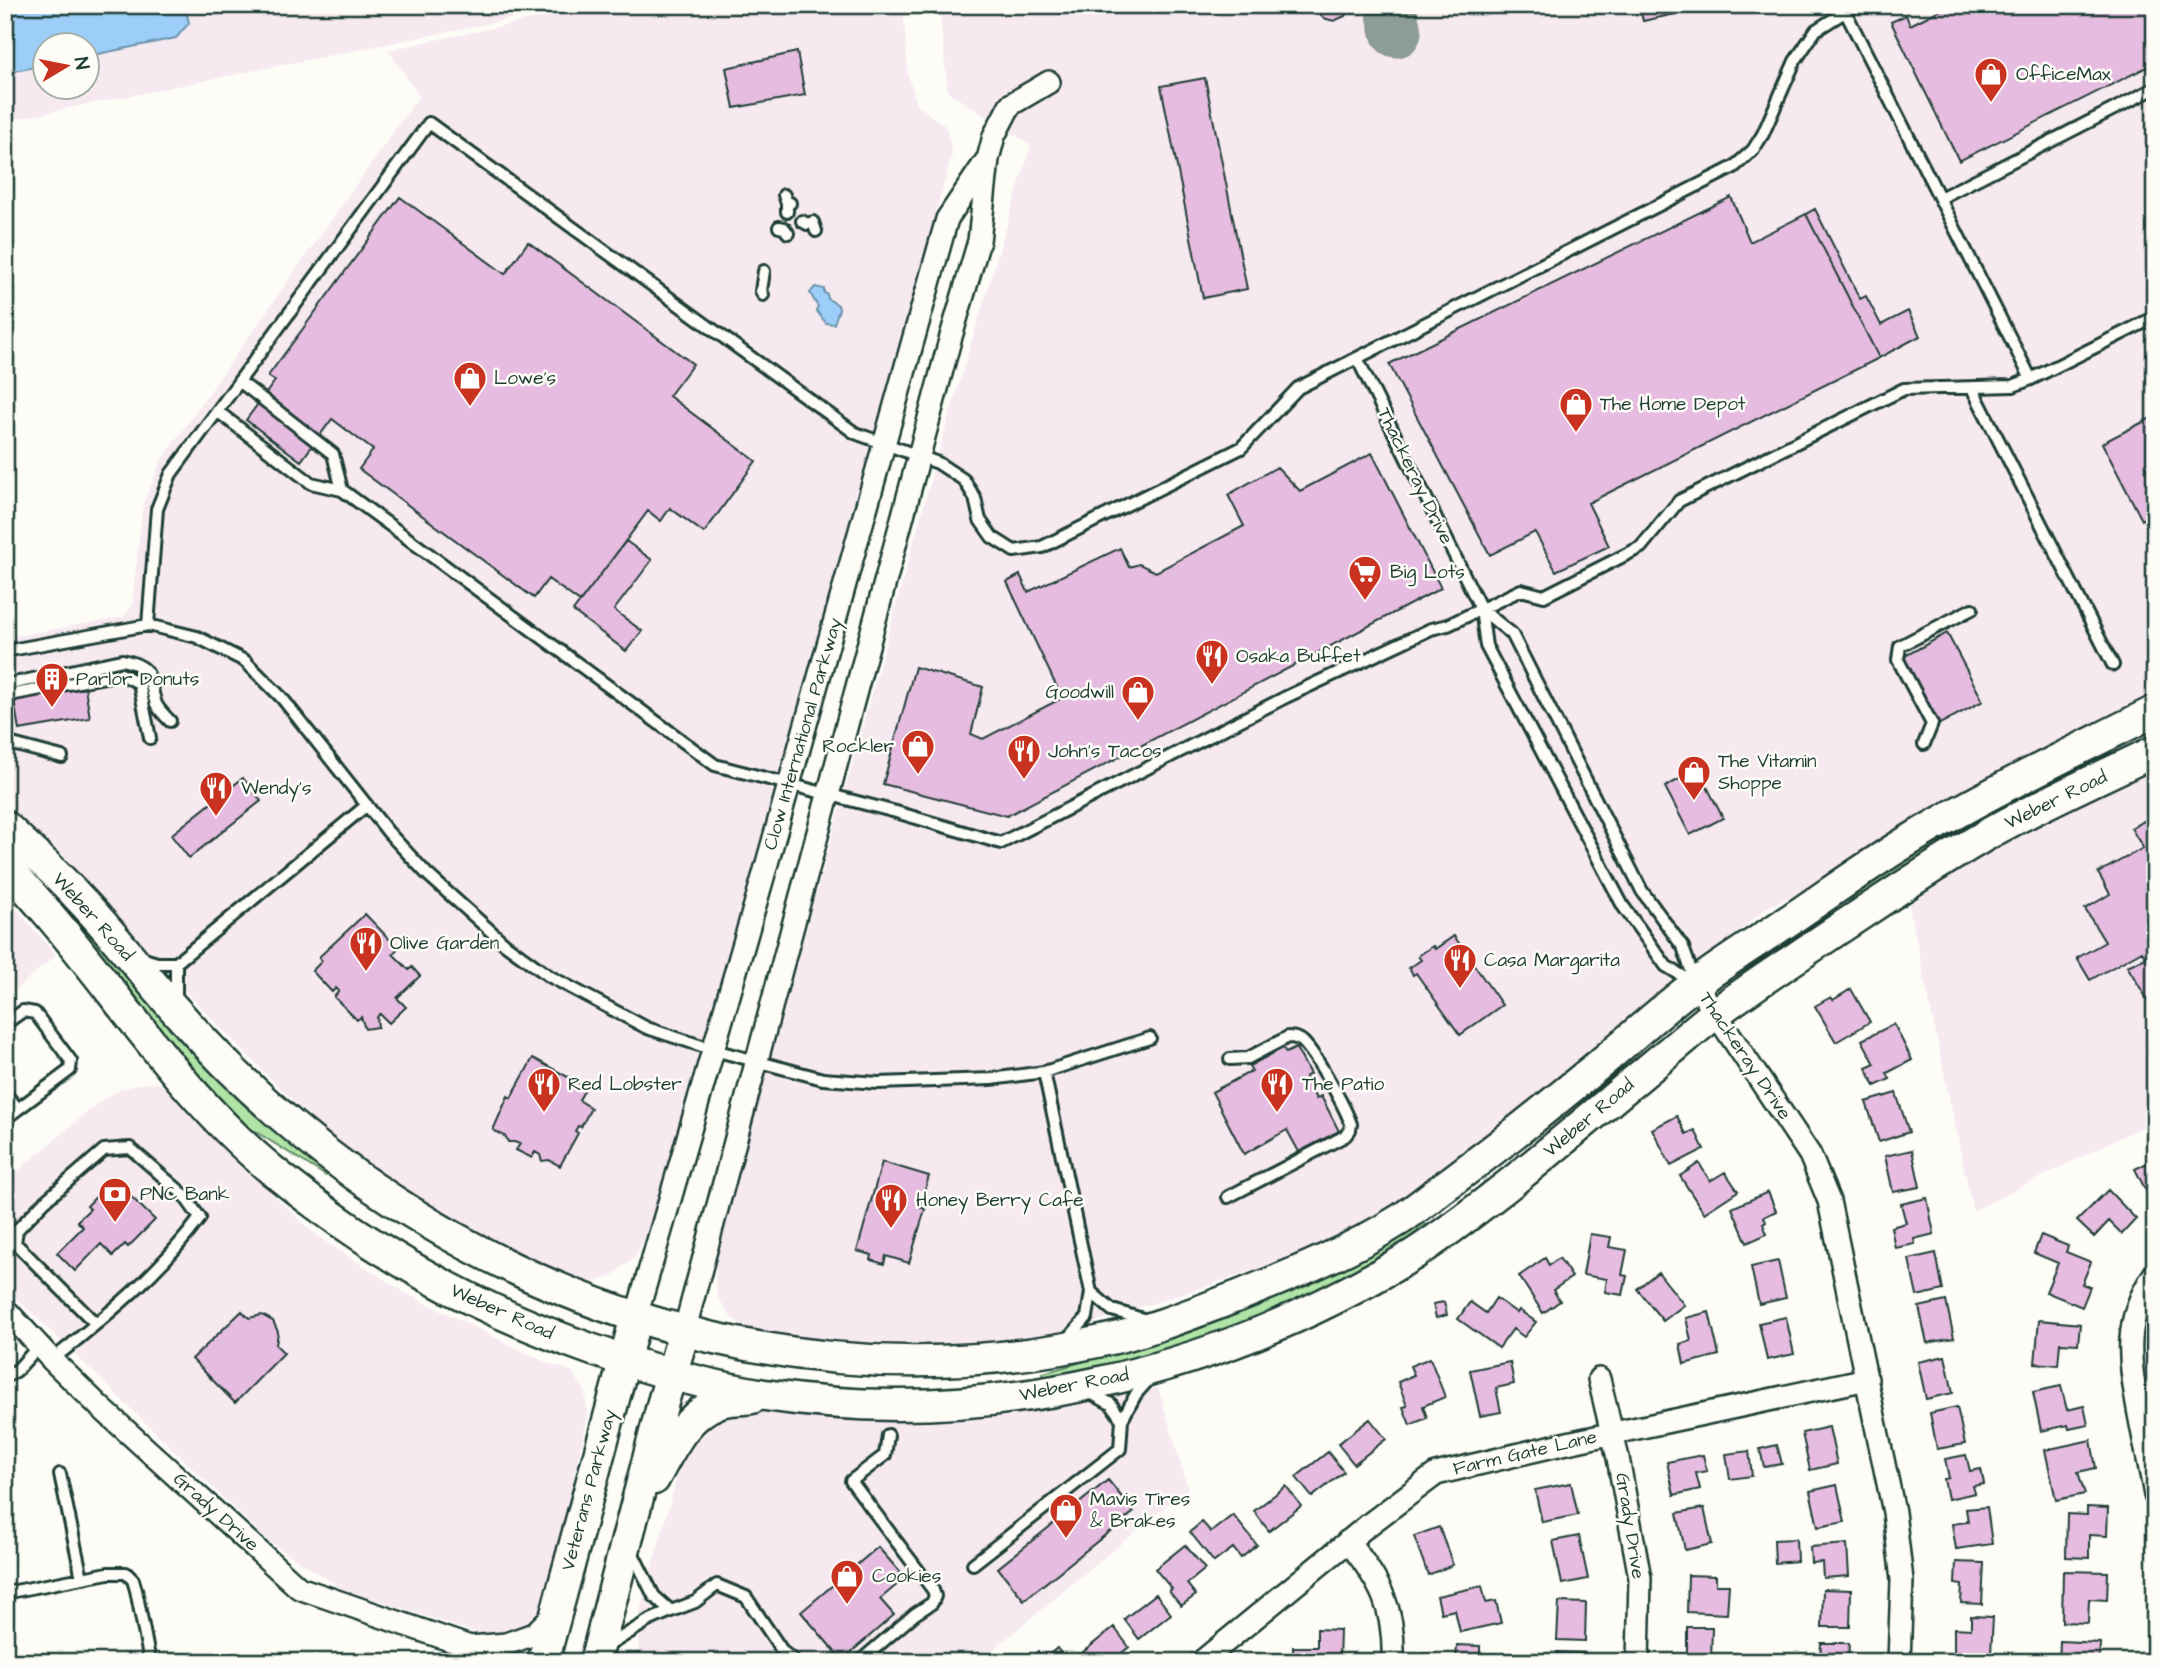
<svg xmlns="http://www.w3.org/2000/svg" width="2160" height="1667" font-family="'Architects Daughter',sans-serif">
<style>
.built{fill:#f6e9f0;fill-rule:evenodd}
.green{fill:#afe4a6;stroke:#67906d;stroke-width:2}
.water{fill:#9dcefa;stroke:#6b94ab;stroke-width:2}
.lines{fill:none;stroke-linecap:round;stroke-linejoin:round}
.taxiway{stroke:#8e9c96;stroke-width:51}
.building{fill:#e7bce1;stroke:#1f3d34;stroke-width:2}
.lane-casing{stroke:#1f3d34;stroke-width:16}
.street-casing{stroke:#1f3d34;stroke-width:26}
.secondary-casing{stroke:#1f3d34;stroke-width:35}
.lane{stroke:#fdfcf7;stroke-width:10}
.street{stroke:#fdfcf7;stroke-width:21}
.secondary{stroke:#fdfcf7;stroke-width:30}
.labels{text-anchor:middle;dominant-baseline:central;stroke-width:5;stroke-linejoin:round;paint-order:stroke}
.poi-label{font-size:19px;fill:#1f3d34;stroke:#fdfcf7;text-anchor:start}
.street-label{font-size:19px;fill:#1f3d34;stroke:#fdfcf7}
</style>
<rect width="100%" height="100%" fill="#fdfcf7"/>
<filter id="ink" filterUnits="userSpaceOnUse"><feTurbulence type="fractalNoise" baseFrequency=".0143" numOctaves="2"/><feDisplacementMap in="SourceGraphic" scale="14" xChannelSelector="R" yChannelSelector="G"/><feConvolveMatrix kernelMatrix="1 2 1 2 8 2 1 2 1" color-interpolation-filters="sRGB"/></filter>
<g filter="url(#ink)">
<path class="built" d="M5,5H578L5,121ZM46,46H88V88H46Z
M602,5H903L908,75L917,105L946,127L952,154L653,1221L636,1255L611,1277L588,1283L565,1279L427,1211L343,1150L264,1072L5,806V638L123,617L132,606L143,503L161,461L419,96L388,50Z
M939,5H2155V699L1842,872L1766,908L1632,1024L1479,1151L1358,1229L1292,1258L1058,1334L973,1346L868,1347L784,1339L748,1328L732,1318L718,1298L715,1280L718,1248L942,440L1031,145L948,92Z
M2155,762V1120L1973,1211L1909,905L2007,835Z
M5,896L56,955L5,999Z
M156,1083L171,1089L250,1173L317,1236L407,1294L547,1363L571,1371L584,1389L588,1414L546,1604L533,1623L512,1634L486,1636L341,1588L267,1540L5,1287V1182L99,1102L119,1090L138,1084Z
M1158,1387L1188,1488L978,1662H641L638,1655L640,1611L678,1474L694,1443L718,1422L747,1413L783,1410L969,1415L1070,1404Z"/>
<path class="green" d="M1953,834L1955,838L1851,904L1849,901C1880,876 1913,843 1953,834Z
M29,863L330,1171L326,1176L231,1116L25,869Z
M1424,1220L1426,1225L1382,1259L1288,1307L1153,1357L1044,1380L1043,1373L1107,1355Z"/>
<path class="water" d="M5,5H185L189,23L176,38L88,56V46H46L45,65L5,73Z
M815,287L824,289V293L827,294L828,299L838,305L839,309L834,324L826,323L816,310L818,307L810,293Z"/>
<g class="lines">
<path class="taxiway" d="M1390,5L1396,32"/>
</g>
<path class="building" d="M1315,5H1350V6L1345,16L1334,21L1323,18Z
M1639,5H1716L1643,21Z
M1950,5H1993L1996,13L2009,5H2155V63L1959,161L1891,22L1906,15L1910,25Z
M797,52L805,95L734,108L726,68Z
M1205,78L1247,289L1203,298L1161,86Z
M400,197L505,274L528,242L693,364L669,396L756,461L704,533L670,508L661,521L648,511L580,602L548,579L534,598L359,469L373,450L332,419L301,461L246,420L275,381L268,376Z
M1731,197L1750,242L1806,214L1879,358L1588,503L1609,546L1556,571L1535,532L1490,555L1389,364Z
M1815,209L1860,299L1866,296L1881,325L1908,311L1920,336L1879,358L1806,214Z
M2155,416V513L2142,520L2102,443Z
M1372,453L1441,588L1007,816L883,784L915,667L983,687L971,734L983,739L1062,698L1007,582L1020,575L1028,592L1120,548L1129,567L1139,564L1156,572L1244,526L1228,495L1277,467L1300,491Z
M626,541L652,560L614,610L642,631L626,651L573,611Z
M1947,633L1983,701L1938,725L1903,657Z
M85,688L90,718L19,730L14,700Z
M1698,769L1723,818L1690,835L1665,787Z
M243,778L261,801L189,858L171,835Z
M2155,815V1012L2127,966L2146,958L2142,951L2090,980L2077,958L2105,942L2085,909L2110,894L2098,873L2143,848L2131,828Z
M365,914L398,948L393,954L409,970L412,967L420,976L397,998L406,1007L389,1023L380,1014L377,1017L378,1027L365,1029L361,1017L357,1020L334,997L339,991L336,988L332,992L312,971L322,961L319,957Z
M1454,936L1502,1005L1460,1035L1416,973L1413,975L1409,968L1421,960L1418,956L1433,946L1435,949Z
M1851,989L1870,1022L1836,1042L1815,1006L1831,997L1833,1000Z
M1894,1024L1912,1060L1887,1073L1890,1079L1875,1086L1866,1068L1875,1064L1862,1040Z
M1283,1048L1286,1053L1296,1048L1310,1074L1305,1077L1316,1099L1321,1096L1339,1131L1299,1152L1287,1130L1244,1154L1212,1092L1252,1071L1249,1066Z
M533,1058L586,1087L579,1100L591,1108L581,1127L578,1126L575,1131L578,1133L560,1166L549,1160L542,1161L540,1155L535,1152L532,1158L516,1150L520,1144L514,1142H508L506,1137L493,1130L508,1096L511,1098Z
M1896,1093L1909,1132L1879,1142L1866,1102Z
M1677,1116L1686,1134L1695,1130L1704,1149L1671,1166L1652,1129Z
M1912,1150L1920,1187L1893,1192L1885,1156Z
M2155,1159V1204L2153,1205L2135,1169Z
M882,1162L929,1176L920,1207L925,1209L909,1263L886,1256L884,1264L871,1260L872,1255L857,1251Z
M1699,1163L1710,1181L1725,1172L1738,1191L1704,1213L1680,1176Z
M113,1179L155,1220L128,1247L125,1244L113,1256L101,1244L75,1271L57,1253L83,1227L77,1221L90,1209L87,1206Z
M2108,1190L2136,1219L2122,1234L2109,1221L2094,1237L2077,1221Z
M1768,1192L1776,1211L1764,1217L1766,1222L1763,1224L1767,1234L1747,1243L1732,1208Z
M1927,1198L1934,1234L1914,1239L1915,1244L1895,1248L1891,1227L1906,1223L1901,1204Z
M1590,1234L1611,1237L1609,1247L1627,1250L1622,1275L1627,1276L1623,1295L1605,1292L1607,1279L1583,1275Z
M2041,1235L2068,1246L2066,1252L2091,1262L2082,1284L2090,1287L2082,1307L2046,1292L2058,1263L2034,1253Z
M1936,1253L1943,1290L1917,1296L1909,1259Z
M1545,1258L1549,1265L1559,1258L1572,1277L1553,1290L1560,1301L1543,1313L1519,1276Z
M1778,1261L1786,1298L1759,1304L1751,1267Z
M1658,1272L1684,1305L1663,1321L1637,1289Z
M1496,1298L1517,1313L1519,1310L1536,1322L1524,1337L1513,1329L1499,1348L1458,1319L1470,1302L1486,1313Z
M1946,1301L1954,1338L1927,1343L1919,1307Z
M1444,1302L1447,1315L1436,1318L1433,1304Z
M242,1311L249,1318L262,1315L273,1321L278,1332L276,1345L284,1353L235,1403L192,1359Z
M1709,1312L1719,1355L1684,1364L1680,1344L1691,1341L1686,1318Z
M1786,1317L1794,1354L1767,1360L1759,1323Z
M2039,1320L2080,1324L2078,1344L2060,1343L2058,1365L2035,1363Z
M1945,1356L1953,1393L1926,1399L1918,1362Z
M1430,1358L1445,1397L1423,1406L1427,1418L1410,1425L1403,1407L1407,1406L1398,1382L1414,1375L1410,1366Z
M1510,1362L1514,1384L1496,1388L1501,1412L1480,1416L1470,1370Z
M2061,1386L2067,1410L2084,1406L2088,1425L2069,1429L2068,1425L2041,1431L2033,1392Z
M1957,1407L1965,1444L1937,1449L1930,1413Z
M1370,1419L1386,1439L1354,1464L1338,1444Z
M1829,1427L1837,1464L1810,1470L1802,1433Z
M2091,1440L2096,1468L2078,1472L2085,1494L2056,1500L2045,1450Z
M1777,1445L1782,1464L1764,1467L1760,1449Z
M1749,1451L1752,1476L1730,1479L1726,1454Z
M1328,1452L1344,1472L1312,1497L1296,1477Z
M1703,1455L1707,1471L1696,1473L1700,1489L1674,1495L1667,1462Z
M1966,1455L1970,1471L1981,1469L1984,1484L1973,1486L1975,1493L1948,1499L1944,1479L1949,1478L1945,1459Z
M1108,1480L1134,1512L1024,1600L998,1568Z
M1571,1483L1578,1515L1542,1522L1535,1490Z
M1837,1485L1845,1522L1818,1527L1810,1491Z
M1286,1486L1301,1506L1269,1531L1254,1511Z
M1987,1507L1992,1544L1956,1549L1952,1524L1968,1522L1966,1509Z
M2087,1507L2108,1508L2107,1536L2089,1535V1558L2066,1557L2067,1514L2087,1515Z
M1704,1508L1712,1544L1685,1550L1677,1513Z
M1233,1515L1257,1545L1241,1558L1233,1548L1214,1562L1190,1532L1202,1522L1211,1532Z
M1439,1527L1453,1565L1428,1575L1414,1536Z
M1579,1536L1588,1579L1562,1584L1553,1541Z
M1796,1539L1797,1561L1775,1563L1774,1540Z
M1847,1544L1849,1576L1823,1578L1822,1562L1811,1563L1810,1547Z
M1185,1545L1205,1569L1187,1584L1196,1595L1181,1606L1169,1591L1172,1589L1155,1569Z
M878,1547L905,1578L880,1599L894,1615L842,1660L801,1612Z
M1956,1562L1984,1563L1982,1604L1961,1603L1962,1585L1955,1584Z
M2063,1571L2108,1572L2107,1600L2089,1599L2088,1623L2062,1622Z
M1688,1575L1716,1576V1585H1729L1727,1614L1687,1612Z
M1482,1586L1486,1603L1496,1601L1501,1623L1460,1632L1455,1610L1441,1613L1437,1596Z
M1823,1589L1851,1590L1850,1627H1822Z
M1156,1594L1171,1614L1139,1639L1124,1619Z
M1559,1602L1586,1603L1585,1641L1557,1640Z
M1971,1616L1993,1617L1991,1654L1954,1653V1628L1971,1629Z
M1114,1627L1129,1647L1111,1662H1089L1082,1653Z
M1687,1627H1712L1711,1660H1687Z
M1317,1629L1340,1630L1339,1662H1293V1647H1317Z
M2060,1641L2100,1643L2099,1662H2059Z
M1821,1643H1849L1848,1662H1820Z
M1457,1645L1480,1646V1662H1456Z
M1057,1648L1068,1662H1026L1038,1651L1044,1659Z
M1557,1652L1585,1653V1662H1557Z"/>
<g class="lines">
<defs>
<path id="lane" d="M1845,11L2031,379
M784,195L787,203H790L787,204V212
M1940,198L2155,88
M802,221L807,224L813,222L816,231
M779,227L784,228L788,233
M763,295L761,291L764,271
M1357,358L1481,609L1512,634L1642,891L1683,947L1695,982
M239,381L333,454L342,490
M1972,388L2113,665
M217,411L311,483L342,490L715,765L896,812L1001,843L1286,697L1431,629L1448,625L1521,590L1544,596L1641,547L1679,501L1904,389L2013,386L2031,379L2155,317
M1481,609L1486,646L1623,906L1666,966L1694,983
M148,625L157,509L171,474L429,123L855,433L938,463L964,480L975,498L980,520L992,537L1014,551L1042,547L1241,448L1298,388L1734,167L1753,150L1763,134L1795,61L1816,30L1856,5
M5,651L148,625L197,637L245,661L282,698L388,832L427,874L505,944L549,976L647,1028L714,1050L823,1079L878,1083L991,1079L1044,1072L1150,1038
M5,685L122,660C155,667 147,677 156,704C159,710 165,716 170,721
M5,700L15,694L121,674L139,683L150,738
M5,742L62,757
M1924,744L1932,724L1898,660L1900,646L1972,609
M144,959L157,963H176V1001
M176,963L367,805
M5,1024L23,1011L35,1013L71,1061L70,1070L18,1109
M1044,1072L1091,1292
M5,1093L18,1109L5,1119
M1228,1197L1345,1136L1350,1130L1351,1124C1344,1105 1317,1056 1303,1042C1299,1038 1294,1037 1288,1037L1248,1058L1230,1059
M1068,1339L1087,1317L1091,1292L1112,1310L1146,1320
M52,1360C105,1317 159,1274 200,1218L183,1194L130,1148L104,1150L44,1202L17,1230L15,1243L96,1324
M5,1377L16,1371L39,1346
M1087,1391L1111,1404L1122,1420L1136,1394L1152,1376
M60,1474L82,1578
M973,1564L1120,1449L1122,1420
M5,1593L108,1573H126L133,1580L136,1590L150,1662
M671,1611L695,1602L717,1585L746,1597L783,1652L796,1662
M606,1647L648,1621L671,1611L654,1596L631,1550
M859,1662L915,1614L932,1603L935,1596L933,1590L851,1481L885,1455L888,1435"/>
<path id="street" d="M1696,984L1810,1155L1829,1201L1894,1512L1902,1580L1899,1662
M2155,1273C2122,1320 2129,1361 2139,1414C2144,1441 2150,1468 2155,1495
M5,1309L52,1360L99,1406L299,1588L470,1647L495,1662
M636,1317L764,874L947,219L986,161
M684,1332L950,340L979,241L988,159L994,136L1010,105L1049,82
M1599,1379L1618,1458L1640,1578L1638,1662
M1348,1541C1381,1583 1395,1608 1393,1662
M470,1647L506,1644L534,1634L555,1613
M1201,1662L1367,1526L1436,1474L1558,1445L1867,1379"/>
<path id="secondary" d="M5,826C30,850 55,872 78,897C113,933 143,974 177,1012C230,1072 289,1127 354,1174C570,1328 835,1398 1097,1342C1147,1332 1194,1313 1241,1295C1296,1273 1352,1250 1401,1219C1419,1207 1435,1193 1452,1181C1503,1143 1552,1104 1601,1063C1633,1036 1664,1007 1698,982C1725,962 1754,944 1782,925C1824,897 1865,867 1908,841C1987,793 2072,753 2155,711
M5,866C100,963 168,1085 273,1171C372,1252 473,1308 593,1350C649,1369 706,1386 765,1395C987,1429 1220,1373 1411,1256C1443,1236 1473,1212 1503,1189C1560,1144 1614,1097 1670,1051C1686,1038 1702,1023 1719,1011C1756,983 1796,958 1834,932C1887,897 1940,861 1995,830C2047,801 2102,777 2155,751
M654,1479C670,1451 685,1415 718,1403C728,1399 741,1400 752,1398
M543,1662L636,1317
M595,1662L663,1402L684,1332"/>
</defs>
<use href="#lane" class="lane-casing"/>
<use href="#street" class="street-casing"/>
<use href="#secondary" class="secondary-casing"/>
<use href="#lane" class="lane"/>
<use href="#street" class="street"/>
<use href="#secondary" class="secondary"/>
</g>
</g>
<defs>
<symbol id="shop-pin" viewBox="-11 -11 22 30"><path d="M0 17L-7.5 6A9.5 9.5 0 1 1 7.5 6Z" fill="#c8321e" stroke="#fdfcf7"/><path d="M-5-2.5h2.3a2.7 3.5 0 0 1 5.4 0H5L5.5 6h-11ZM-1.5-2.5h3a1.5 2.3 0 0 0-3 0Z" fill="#fff"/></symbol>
<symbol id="supermarket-pin" viewBox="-11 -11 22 30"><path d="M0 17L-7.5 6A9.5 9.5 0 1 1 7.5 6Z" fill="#c8321e" stroke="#fdfcf7"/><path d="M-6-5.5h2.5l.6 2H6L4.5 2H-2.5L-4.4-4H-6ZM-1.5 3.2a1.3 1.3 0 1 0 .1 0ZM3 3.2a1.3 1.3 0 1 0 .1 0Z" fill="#fff"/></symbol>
<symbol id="restaurant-pin" viewBox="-11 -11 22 30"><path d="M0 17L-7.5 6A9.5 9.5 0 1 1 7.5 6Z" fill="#c8321e" stroke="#fdfcf7"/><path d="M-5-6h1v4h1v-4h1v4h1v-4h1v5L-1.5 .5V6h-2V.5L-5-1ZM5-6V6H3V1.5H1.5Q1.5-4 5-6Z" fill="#fff"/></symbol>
<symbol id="building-pin" viewBox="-11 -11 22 30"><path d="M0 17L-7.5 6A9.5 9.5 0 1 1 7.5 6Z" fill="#c8321e" stroke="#fdfcf7"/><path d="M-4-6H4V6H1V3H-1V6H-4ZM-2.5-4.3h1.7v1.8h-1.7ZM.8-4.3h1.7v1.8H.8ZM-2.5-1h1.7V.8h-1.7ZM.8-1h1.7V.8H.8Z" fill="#fff"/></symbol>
<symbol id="bank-pin" viewBox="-11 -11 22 30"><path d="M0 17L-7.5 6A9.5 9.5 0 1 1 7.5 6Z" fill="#c8321e" stroke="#fdfcf7"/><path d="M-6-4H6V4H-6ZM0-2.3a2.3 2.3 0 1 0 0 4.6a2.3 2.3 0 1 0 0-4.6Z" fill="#fff"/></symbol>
</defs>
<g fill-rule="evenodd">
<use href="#shop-pin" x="1972" y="55" width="38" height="52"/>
<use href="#shop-pin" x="451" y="359" width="38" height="52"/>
<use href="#shop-pin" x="1557" y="385" width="38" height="52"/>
<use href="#supermarket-pin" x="1346" y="553" width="38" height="52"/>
<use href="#restaurant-pin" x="1193" y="637" width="38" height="52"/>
<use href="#building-pin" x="33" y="660" width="38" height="52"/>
<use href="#shop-pin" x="1119" y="673" width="38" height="52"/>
<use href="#shop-pin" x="899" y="727" width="38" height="52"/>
<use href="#restaurant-pin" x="1005" y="732" width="38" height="52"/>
<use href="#shop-pin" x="1675" y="753" width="38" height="52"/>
<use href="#restaurant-pin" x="197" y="769" width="38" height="52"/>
<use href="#restaurant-pin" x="347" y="924" width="38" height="52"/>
<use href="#restaurant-pin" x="1441" y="941" width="38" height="52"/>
<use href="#restaurant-pin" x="525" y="1065" width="38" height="52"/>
<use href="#restaurant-pin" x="1258" y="1065" width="38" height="52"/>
<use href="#bank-pin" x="96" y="1175" width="38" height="52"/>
<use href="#restaurant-pin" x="872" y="1181" width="38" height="52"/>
<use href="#shop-pin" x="1047" y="1491" width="38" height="52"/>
<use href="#shop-pin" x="828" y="1557" width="38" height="52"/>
</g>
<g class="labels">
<g class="poi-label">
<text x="2016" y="74">OfficeMax</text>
<text x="494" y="378">Lowe's</text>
<text x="1600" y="404">The Home Depot</text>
<text x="1390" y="572">Big Lots</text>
<text x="1236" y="656">Osaka Buffet</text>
<text x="76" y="679">Parlor Donuts</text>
<text x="1114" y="692" text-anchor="end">Goodwill</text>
<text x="894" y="746" text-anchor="end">Rockler</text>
<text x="1048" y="751">John's Tacos</text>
<text x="1718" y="761">The Vitamin<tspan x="1718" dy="22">Shoppe</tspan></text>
<text x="241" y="788">Wendy's</text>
<text x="390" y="943">Olive Garden</text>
<text x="1484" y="960">Casa Margarita</text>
<text x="568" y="1084">Red Lobster</text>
<text x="1302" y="1084">The Patio</text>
<text x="140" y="1194">PNC Bank</text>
<text x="916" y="1200">Honey Berry Cafe</text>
<text x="1090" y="1499">Mavis Tires<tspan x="1090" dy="22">&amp; Brakes</tspan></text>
<text x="872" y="1576">Cookies</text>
</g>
<g class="street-label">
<text transform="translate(1415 476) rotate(64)">Thackeray Drive</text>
<text transform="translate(803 734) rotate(-74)">Clow International Parkway</text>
<text transform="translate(2056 800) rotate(-26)">Weber Road</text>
<text transform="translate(93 917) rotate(48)">Weber Road</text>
<text transform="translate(1745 1056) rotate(56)">Thackeray Drive</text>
<text transform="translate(1589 1118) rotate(-40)">Weber Road</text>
<text transform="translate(502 1312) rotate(24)">Weber Road</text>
<text transform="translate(1074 1385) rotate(-11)">Weber Road</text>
<text transform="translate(1525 1453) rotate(-13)">Farm Gate Lane</text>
<text transform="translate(589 1490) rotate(-75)">Veterans Parkway</text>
<text transform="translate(216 1512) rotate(42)">Grady Drive</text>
<text transform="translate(1630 1526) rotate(81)">Grady Drive</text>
</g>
</g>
<rect width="2160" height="1667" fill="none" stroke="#fdfcf7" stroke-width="28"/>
<rect x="14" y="14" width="2132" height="1639" fill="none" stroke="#1f3d34" stroke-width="2.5" filter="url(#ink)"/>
<g transform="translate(66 66) rotate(80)"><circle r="33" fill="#fdfcf7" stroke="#a4b0a9" stroke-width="2"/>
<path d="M0-5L12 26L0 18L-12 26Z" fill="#c8321e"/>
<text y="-10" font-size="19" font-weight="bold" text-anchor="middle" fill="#1f3d34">N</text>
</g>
</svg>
